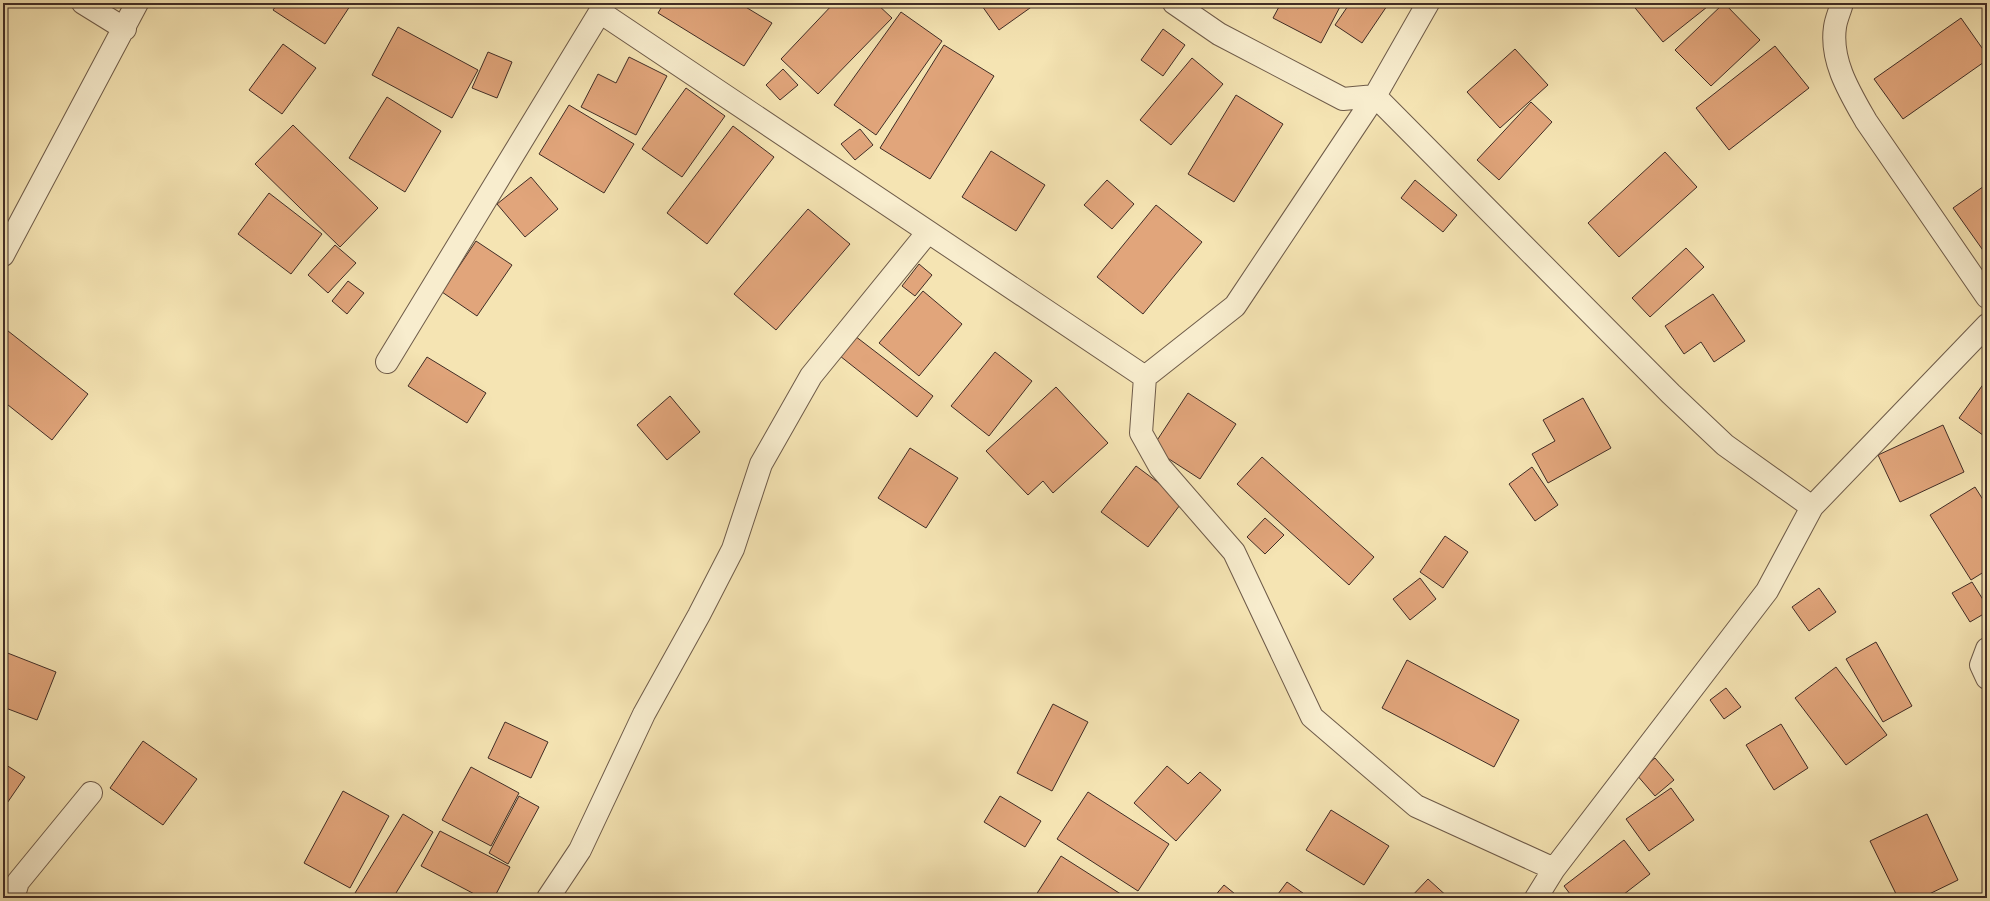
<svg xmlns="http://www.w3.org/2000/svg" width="1990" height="901" font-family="'IM FELL English',serif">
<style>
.building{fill:#e1a57b;stroke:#412d26}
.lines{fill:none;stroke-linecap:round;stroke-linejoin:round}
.street-casing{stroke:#6e5b49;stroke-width:24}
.street{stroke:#f8edce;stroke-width:22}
</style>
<rect width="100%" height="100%" fill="#f5e4b3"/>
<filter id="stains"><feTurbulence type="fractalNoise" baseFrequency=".005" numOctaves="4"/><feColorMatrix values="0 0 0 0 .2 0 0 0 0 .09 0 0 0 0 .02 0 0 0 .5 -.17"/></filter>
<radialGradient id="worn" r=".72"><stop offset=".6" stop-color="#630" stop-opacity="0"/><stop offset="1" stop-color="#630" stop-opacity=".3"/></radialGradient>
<path class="building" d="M278,3H352L325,44L273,10Z
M664,3H739L772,23L744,66L658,13Z
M834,3H876L892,18L818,94L781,59Z
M980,3H1037L999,30Z
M1281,3H1342L1321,43L1273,18Z
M1350,3H1389L1362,43L1335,25Z
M1631,3H1712L1663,42Z
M1724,3L1760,40L1711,86L1675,50Z
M901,12L942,41L876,135L834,105Z
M1961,18L1987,55V60L1903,119L1874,79Z
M398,27L478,70L452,118L372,75Z
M1163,29L1185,45L1163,76L1141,60Z
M283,44L316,68L282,114L249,90Z
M944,45L994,76L930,179L880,148Z
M1775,46L1809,88L1729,150L1696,108Z
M1515,49L1548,85L1500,128L1467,92Z
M488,52L512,62L497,98L472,88Z
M629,57L667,76L636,135L581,107L598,74L616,83Z
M1192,58L1223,84L1171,145L1140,120Z
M783,69L798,85L780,100L766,85Z
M686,88L725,116L682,177L642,149Z
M1236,95L1283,124L1234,202L1188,174Z
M387,97L441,131L405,192L349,158Z
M1531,102L1552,122L1499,180L1477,160Z
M569,105L634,144L604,193L539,154Z
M293,125L378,208L340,247L255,164Z
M733,126L774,157L707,244L667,213Z
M860,129L873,145L855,160L841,144Z
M991,151L1045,185L1016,231L962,197Z
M1665,152L1697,187L1619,257L1588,223Z
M531,177L558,209L525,237L497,204Z
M1107,180L1134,204L1112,229L1084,205Z
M1415,180L1457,215L1443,232L1401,198Z
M1987,184V256L1953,208Z
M269,193L322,234L291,274L238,234Z
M1156,205L1202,242L1143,314L1097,277Z
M808,209L850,244L776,330L734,294Z
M476,241L512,265L477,316L442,292Z
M335,245L356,263L328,293L308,275Z
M1686,248L1704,267L1650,317L1632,298Z
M919,264L932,275L915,296L902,286Z
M348,281L364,293L347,314L332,301Z
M923,291L962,324L919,376L879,343Z
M1713,294L1745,341L1714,362L1701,342L1684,354L1665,326Z
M3,327L88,394L52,440L3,401Z
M855,336L933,396L917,417L840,356Z
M995,352L1032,381L989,436L951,406Z
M427,357L486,393L467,423L408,386Z
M1987,379V438L1959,418Z
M1056,387L1108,443L1053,493L1043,481L1028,495L986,451Z
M1188,393L1236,424L1200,479L1152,448Z
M670,396L700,432L667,460L637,425Z
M1583,398L1611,448L1548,483L1532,454L1555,441L1543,420Z
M1943,425L1964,472L1900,502L1878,455Z
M910,448L958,478L926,528L878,498Z
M1262,457L1374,557L1349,585L1237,484Z
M1136,466L1183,501L1148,547L1101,512Z
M1532,467L1558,505L1535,521L1509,484Z
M1975,487L1987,506V570L1971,580L1930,515Z
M1265,518L1284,535L1265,554L1247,537Z
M1445,536L1468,552L1443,588L1420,572Z
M1420,578L1436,599L1410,620L1393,599Z
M1972,582L1987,606V612L1970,622L1952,593Z
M1819,588L1836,612L1809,631L1792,607Z
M1876,642L1912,706L1883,722L1846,659Z
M5,652L56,672L37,720L3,707V658Z
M1407,660L1519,720L1494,767L1382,708Z
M1836,667L1887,735L1846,765L1795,698Z
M1726,688L1741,707L1724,719L1710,700Z
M1053,704L1088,722L1052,791L1017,773Z
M505,722L548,742L531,778L488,758Z
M1781,724L1808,768L1774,790L1746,745Z
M143,741L197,779L163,825L110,788Z
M1655,758L1674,780L1655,796L1636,774Z
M3,763L25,777L3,809Z
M1167,766L1188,784L1200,772L1221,790L1176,841L1134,803Z
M471,767L519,793L491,846L442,820Z
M1671,788L1694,820L1649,851L1626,819Z
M343,791L389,816L350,888L304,863Z
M1088,792L1169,844L1138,891L1057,839Z
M519,796L539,807L508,864L489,853Z
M1000,796L1041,821L1025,847L984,822Z
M1331,810L1389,846L1364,885L1306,850Z
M403,814L433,832L393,898H352Z
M1927,814L1958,880L1921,898H1898L1870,841Z
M440,831L510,867L494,898H482L421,866Z
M1624,840L1650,874L1619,898H1573L1564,886Z
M1061,856L1127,898H1034Z
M1428,879L1449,898H1410Z
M1287,882L1310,898H1275Z
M1224,885L1240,898H1213Z
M1881,894L1882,898H1867Z"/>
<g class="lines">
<defs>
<path id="street" d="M83,3L125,29
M605,3L600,12L1145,377
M1174,3L1219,34L1343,99L1375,96L1671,394L1725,445L1812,507
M1428,3L1375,96L1235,306L1145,377L1141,433L1160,467L1234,552L1312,717L1416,806L1554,869
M1842,3C1840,11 1836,19 1835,27C1830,61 1850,93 1866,121L1987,297
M3,255L137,3
M387,362L600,12
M1987,649L1981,665L1987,678
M13,898L18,882L91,793
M548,898L580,850L644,714L699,615L733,549L761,464L811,376L928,232
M1536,898L1554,869L1767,591L1812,507L1987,325"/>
</defs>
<use href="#street" class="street-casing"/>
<use href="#street" class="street"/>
</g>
<rect width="1990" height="901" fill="none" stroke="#f5e4b3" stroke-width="16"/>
<rect x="4" y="4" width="1982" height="893" fill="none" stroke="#412d26" stroke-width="2"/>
<rect x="8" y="8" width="1974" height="885" fill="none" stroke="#412d26"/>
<rect width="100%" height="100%" filter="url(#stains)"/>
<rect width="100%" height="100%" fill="url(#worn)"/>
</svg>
